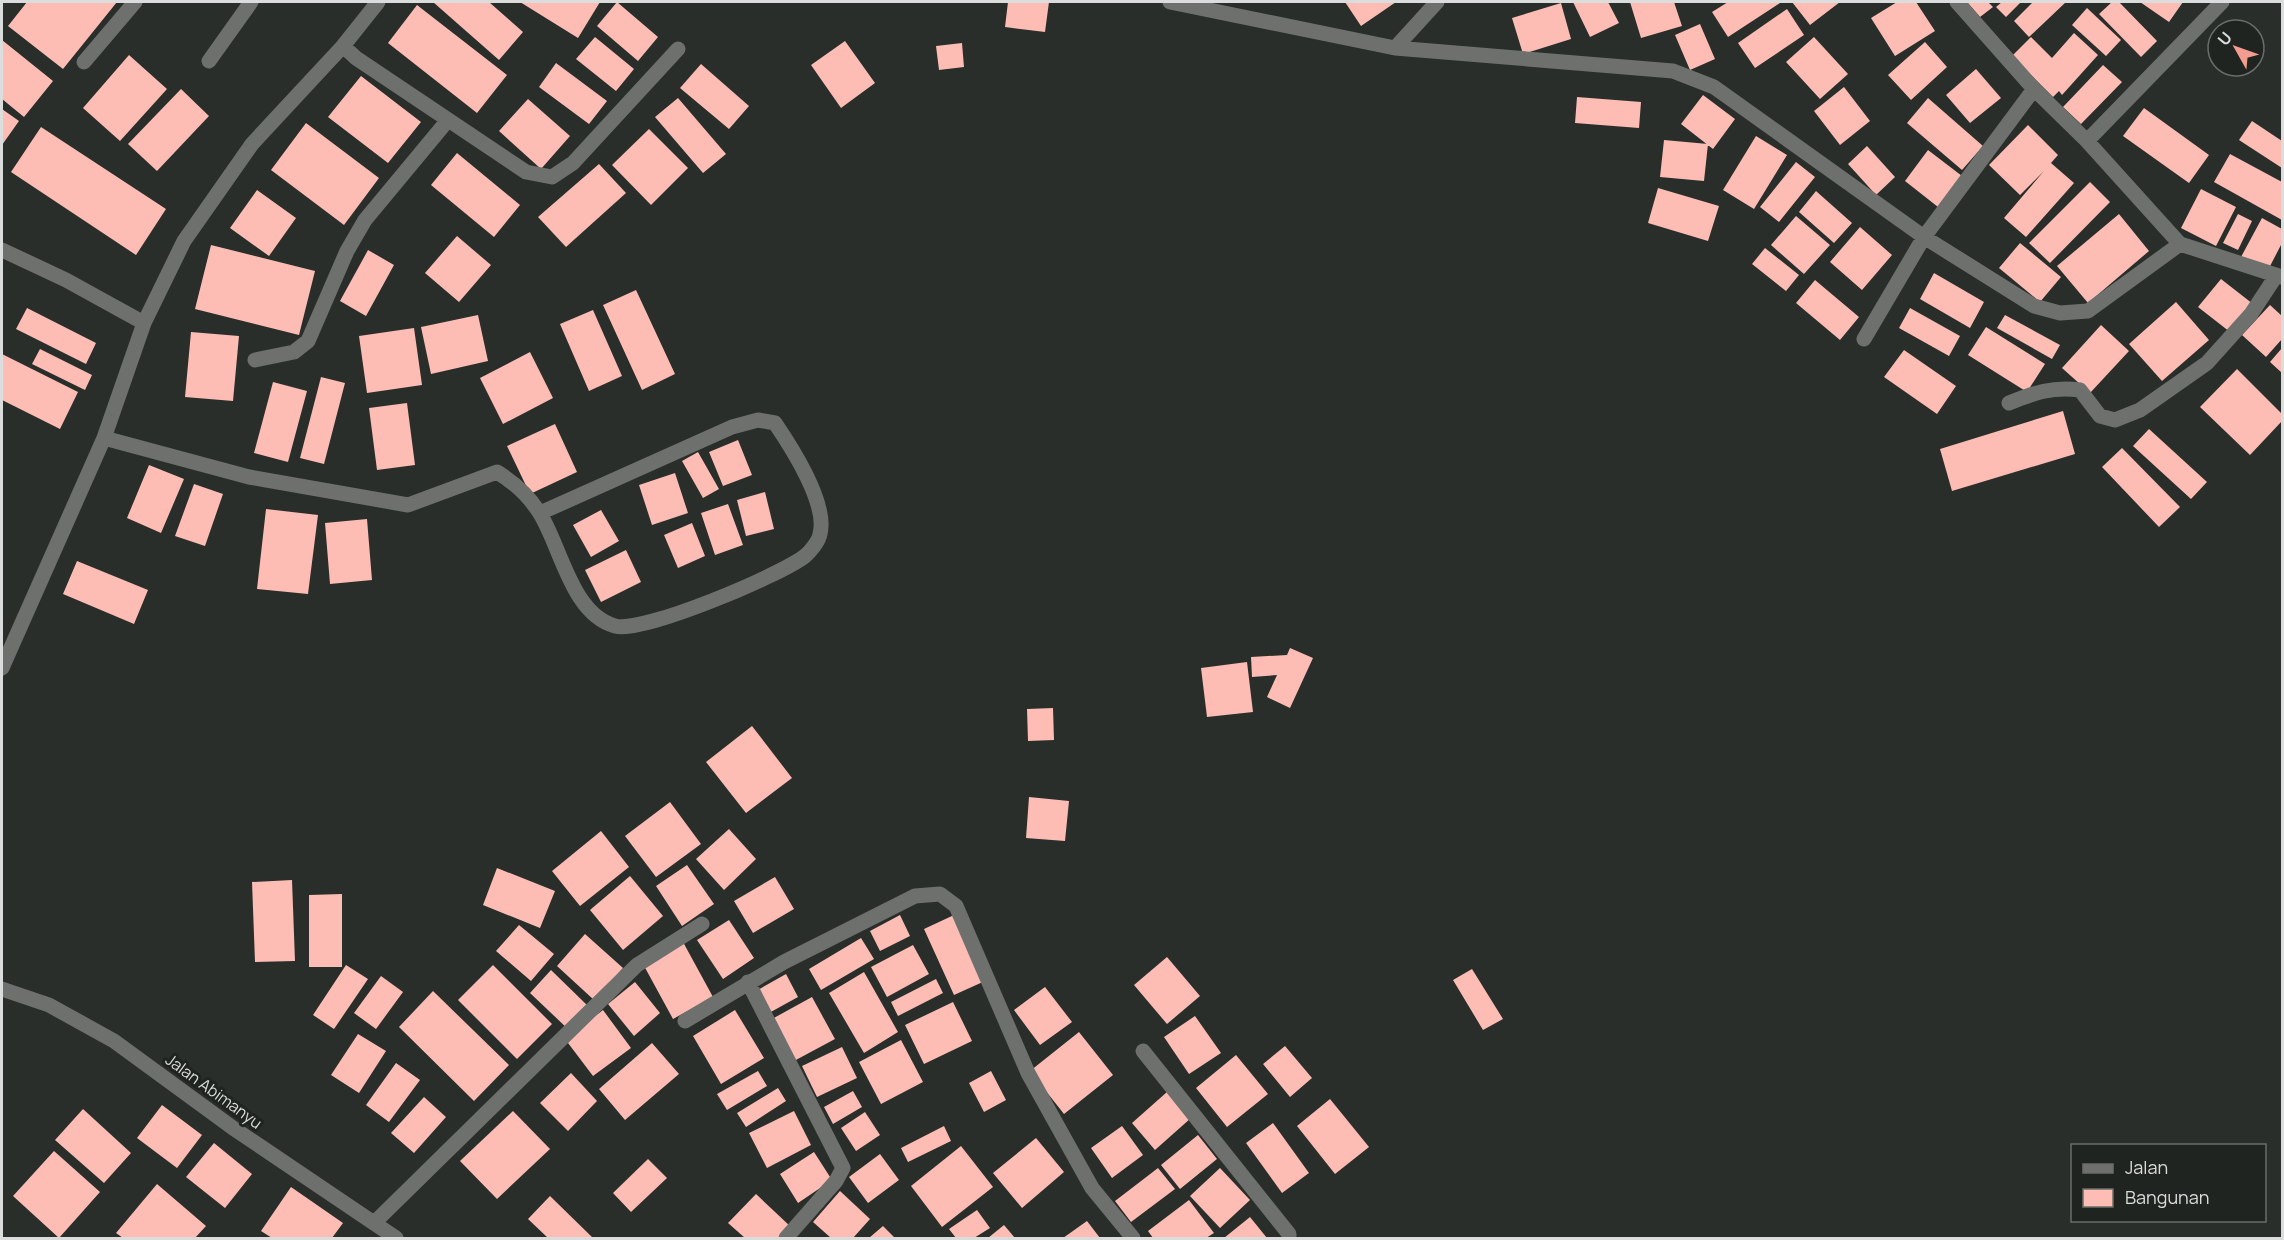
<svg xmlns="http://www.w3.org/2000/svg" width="2284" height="1240" font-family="Manrope,sans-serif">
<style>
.building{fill:#fdbcb4}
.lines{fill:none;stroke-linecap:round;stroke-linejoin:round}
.minor{stroke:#6e706e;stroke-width:15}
.labels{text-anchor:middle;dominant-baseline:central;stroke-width:6;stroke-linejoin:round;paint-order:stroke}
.street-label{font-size:16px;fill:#dadddb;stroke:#202420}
</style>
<rect width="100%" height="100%" fill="#292e2a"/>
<path class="building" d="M27,2H117L63,69L8,26Z
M433,2H489L523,32L499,60Z
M520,2H600L578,38Z
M617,2L658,37L638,61L597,26Z
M1008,2H1049L1045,32L1005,27Z
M1345,2H1396L1361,26Z
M1573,2H1608L1619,23L1590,37Z
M1630,2H1674L1682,26L1641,38Z
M1728,2H1779L1780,3L1728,37L1712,12Z
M1792,2H1840L1810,25Z
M1897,2H1916L1935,31L1895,56L1871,18Z
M1967,2H1988L1993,7L1980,17Z
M2002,2H2021L2006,17L1996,7Z
M2033,2H2066L2029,37L2014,21Z
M2112,2H2119L2157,41L2141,57L2099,14Z
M2140,2H2183L2169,22Z
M1561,3L1571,39L1523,54L1512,18Z
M417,5L507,75L477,113L388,43Z
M2087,8L2121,40L2106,56L2072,25Z
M1787,9L1804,35L1755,68L1738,43Z
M1700,24L1715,59L1690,70L1675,35Z
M2074,33L2098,55L2062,95L2059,91L2053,97L2012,56L2031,37L2052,58Z
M595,37L634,69L616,91L576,59Z
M1814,37L1848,74L1820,99L1786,62Z
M2,40L53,81L24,117L2,99Z
M845,41L875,83L841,108L811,65Z
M1925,42L1947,67L1911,100L1888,75Z
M962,43L964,67L939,70L936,46Z
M129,55L167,89L120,141L83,108Z
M556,63L607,101L589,124L539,87Z
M701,64L749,106L729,129L680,88Z
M2103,65L2122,82L2081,124L2063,107Z
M1976,69L2001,98L1970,123L1946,95Z
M361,76L421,122L388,163L328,117Z
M1844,87L1870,121L1840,145L1814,111Z
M181,89L209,116L157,171L128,144Z
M1703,95L1735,119L1713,149L1681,124Z
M1577,97L1641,102L1639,128L1575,123Z
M678,98L726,154L703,173L655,117Z
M1928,98L1983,146L1962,170L1907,123Z
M528,99L570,136L541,169L499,131Z
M2144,108L2209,155L2189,183L2123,136Z
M2,109L19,121L2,145Z
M2252,121L2282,141V168L2239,140Z
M306,123L379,178L344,225L271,170Z
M2028,125L2058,155L2051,163L2074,183L2026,237L2004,218L2044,171L2020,195L1989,165Z
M41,127L166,209L136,255L11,172Z
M649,129L688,168L651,205L612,165Z
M1756,136L1787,155L1754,209L1723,190Z
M1664,140L1708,144L1704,181L1660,177Z
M1867,146L1895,177L1876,195L1848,164Z
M1928,150L1962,176L1938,207L1905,181Z
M457,153L520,205L494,237L431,185Z
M2230,154L2282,182V220L2214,182Z
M1796,162L1815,177L1779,222L1760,207Z
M599,164L626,193L566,247L538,217Z
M2090,182L2110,202L2050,263L2029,243Z
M1658,188L1719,206L1708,241L1648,223Z
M2201,189L2236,207L2216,246L2181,228Z
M257,190L296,218L269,256L230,228Z
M1816,191L1852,223L1834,243L1799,212Z
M2119,214L2149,251L2088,303L2057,266Z
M2238,214L2252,221L2238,250L2223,243Z
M1796,216L1830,245L1804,274L1771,245Z
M2262,218L2282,229V243L2268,270L2241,257Z
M1860,227L1892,255L1862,290L1830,262Z
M457,236L491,265L459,302L425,273Z
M2020,243L2061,277L2040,302L1999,268Z
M211,245L315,271L299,335L195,309Z
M1765,248L1799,275L1786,291L1752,264Z
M368,250L394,265L366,316L340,301Z
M1934,273L1984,302L1970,328L1920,299Z
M2221,279L2253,304L2230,332L2198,307Z
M1815,280L1859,317L1840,340L1796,303Z
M636,290L675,374L642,390L603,305Z
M2176,302L2209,340L2162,381L2129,344Z
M2270,305L2282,316V339L2266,357L2242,335Z
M27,308L96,343L86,364L16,329Z
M1910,308L1960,336L1949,356L1899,328Z
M593,310L622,376L589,391L560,324Z
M478,315L488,361L431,374L421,327Z
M2005,315L2060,345L2052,359L1997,328Z
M2101,325L2129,351L2090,393L2062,368Z
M1986,327L2045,364L2027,392L1968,355Z
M414,328L422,385L367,393L359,336Z
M191,332L239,336L233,401L185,397Z
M2282,348V373L2270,362Z
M40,349L92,375L85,390L32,364Z
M1904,350L1956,386L1937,414L1884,377Z
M530,352L553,398L503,424L480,378Z
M2,354L78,392L60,429L2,400Z
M2237,369L2282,414V421L2250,455L2200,407Z
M321,377L345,383L324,464L300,458Z
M273,382L307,391L288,462L254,453Z
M407,403L415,465L377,470L369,408Z
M2063,411L2075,454L1952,491L1940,449Z
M555,424L577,472L530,494L507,446Z
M2149,429L2207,482L2191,499L2133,446Z
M738,440L752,475L723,486L709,452Z
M2122,448L2180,507L2159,527L2102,467Z
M698,452L719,489L703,498L682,461Z
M149,465L184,479L161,533L127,518Z
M675,473L688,513L652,525L639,485Z
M194,484L223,494L205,546L175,536Z
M765,492L774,529L746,536L737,500Z
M728,504L743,545L715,555L701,513Z
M266,509L318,515L308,594L257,589Z
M601,510L619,541L591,557L573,525Z
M367,519L372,580L330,584L325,523Z
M692,523L705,556L678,568L664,535Z
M626,550L641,582L601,602L585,570Z
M77,561L148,590L134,624L63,594Z
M1290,648L1313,658L1290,708L1267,697L1277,675L1252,677L1251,657L1287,655Z
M1247,662L1253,712L1207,717L1201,668Z
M1053,708L1054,740L1028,741L1027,709Z
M752,726L792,778L746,813L706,762Z
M1029,797L1069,801L1065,841L1026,838Z
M670,802L701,844L656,877L625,836Z
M729,829L756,859L724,890L696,859Z
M601,831L629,867L580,906L552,871Z
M687,865L714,904L682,926L656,886Z
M497,868L555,891L540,928L483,905Z
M630,876L663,916L623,950L590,910Z
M775,877L794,909L753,933L734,901Z
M292,880L295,961L255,962L252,882Z
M342,894V967H309V895Z
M900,915L910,936L880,951L870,931Z
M954,915L985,981L954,995L924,929Z
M729,920L754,958L723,979L697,940Z
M519,925L554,954L531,981L496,951Z
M585,934L623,968L594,1000L557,966Z
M861,938L874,959L821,990L809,969Z
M683,942L713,997L673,1019L643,964Z
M913,945L929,974L887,997L871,967Z
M1167,957L1200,996L1167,1024L1134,985Z
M346,965L368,979L334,1029L313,1015Z
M493,965L552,1024L517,1059L458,1000Z
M1472,969L1503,1019L1483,1030L1453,980Z
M551,970L590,1008L569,1030L530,993Z
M864,972L898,1032L864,1053L829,993Z
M786,974L798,997L769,1013L756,991Z
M381,976L403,992L376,1029L354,1013Z
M936,979L943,993L898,1016L891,1002Z
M635,982L660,1013L634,1036L608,1004Z
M1045,987L1072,1022L1040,1045L1014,1010Z
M433,991L509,1065L474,1101L399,1027Z
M812,997L835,1039L794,1061L772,1019Z
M953,1002L972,1041L924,1064L905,1025Z
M603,1010L631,1048L593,1076L565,1039Z
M735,1010L764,1058L721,1084L693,1036Z
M1195,1016L1221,1053L1189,1074L1164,1037Z
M1079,1032L1113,1075L1064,1114L1030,1071Z
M358,1034L386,1051L359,1093L331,1075Z
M901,1040L923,1082L881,1104L859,1062Z
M652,1043L679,1074L625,1120L599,1089Z
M1285,1046L1312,1078L1290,1097L1263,1064Z
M842,1047L857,1078L817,1097L802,1066Z
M1236,1055L1268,1094L1227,1127L1196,1088Z
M396,1063L420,1080L389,1122L366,1105Z
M758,1071L767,1086L727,1110L717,1094Z
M991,1071L1006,1100L984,1112L969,1083Z
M571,1073L597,1101L568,1131L540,1103Z
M778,1088L786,1101L746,1127L737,1113Z
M853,1091L862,1107L833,1124L824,1107Z
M1167,1092L1191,1118L1155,1150L1132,1123Z
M424,1097L446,1117L414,1153L391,1133Z
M1330,1099L1369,1147L1335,1174L1297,1126Z
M162,1105L202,1135L177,1168L137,1138Z
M83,1109L131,1153L104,1183L55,1140Z
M513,1111L550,1149L497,1199L460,1161Z
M794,1111L811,1145L767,1168L749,1133Z
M865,1112L880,1135L856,1151L841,1128Z
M1273,1123L1309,1173L1282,1193L1246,1143Z
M944,1126L951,1141L908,1162L901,1148Z
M1122,1126L1143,1155L1112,1178L1091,1148Z
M1198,1135L1217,1159L1180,1189L1161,1165Z
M1036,1138L1064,1172L1022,1208L993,1173Z
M214,1143L252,1174L225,1208L186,1177Z
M961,1146L993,1187L942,1227L911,1186Z
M54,1151L100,1192L59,1238L13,1196Z
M814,1152L832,1180L798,1203L780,1174Z
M880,1154L899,1180L868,1203L849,1177Z
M648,1159L667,1178L631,1212L613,1193Z
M1158,1168L1175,1189L1131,1222L1115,1201Z
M1220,1168L1250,1200L1220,1228L1190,1196Z
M157,1184L206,1226L195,1238H123L116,1233Z
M291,1187L343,1223L332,1238H272L261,1231Z
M840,1191L870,1219L853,1238H831L813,1222Z
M756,1194L791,1227L781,1238H745L728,1223Z
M550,1196L593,1238H548L528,1219Z
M1189,1200L1214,1233L1206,1238H1153L1148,1231Z
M977,1210L990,1228L974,1238H956L949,1229Z
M1250,1217L1267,1238H1224Z
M1087,1221L1100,1238H1063Z
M1004,1225L1015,1238H988Z
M883,1226L895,1238H869Z"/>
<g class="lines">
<path class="minor" d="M1170,2L1395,48L1673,71L1714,87L1924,237L2034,306L2060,313L2088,311L2180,244
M1957,2L2034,89
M343,46L356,58L526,172L552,177L573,163L678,49
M1395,48L1437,2
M209,61L251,2
M84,62L135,2
M2087,141L2180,244L2282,277
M2,250L66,280L144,323
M1864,339L1924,237L2034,89L2087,141L2222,2
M255,360L294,352L308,341L347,251L365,220L448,120
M2009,403C2034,393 2053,386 2080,390L2100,416L2115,420L2140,410L2207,363L2251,314L2276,276
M104,438L249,477L408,505L497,472C515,483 528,495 539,512C561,546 571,614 615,626C642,634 781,575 805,556C810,552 819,541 820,534C828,504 792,448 775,423L758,420L732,427L540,513
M2,668L104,438L144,323L184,241L252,144L343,46L378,2
M748,982L843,1168L836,1181L786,1238
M2,989L49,1005L114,1041L233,1128L396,1238
M685,1021L784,962L915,896L940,894L956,906L1028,1073L1092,1188L1133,1238
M1143,1051L1289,1234V1238
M374,1223L637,965L702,924"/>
</g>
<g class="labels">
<g class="street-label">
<text transform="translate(214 1091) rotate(36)">Jalan Abimanyu</text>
</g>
</g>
<rect width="2284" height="1240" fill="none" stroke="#dadddb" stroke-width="6"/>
<rect x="2071" y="1144" width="195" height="78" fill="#202420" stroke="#6a6e6b" stroke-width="1.5"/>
<rect x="2083" y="1164" width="30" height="9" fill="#6e706e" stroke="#6a6e6b" stroke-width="1.5"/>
<text x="2125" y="1174" font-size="18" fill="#dadddb">Jalan</text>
<rect x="2083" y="1189" width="30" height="18" fill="#fdbcb4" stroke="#6a6e6b" stroke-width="1.5"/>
<text x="2125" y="1204" font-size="18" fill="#dadddb">Bangunan</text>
<g transform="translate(2236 48) rotate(310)"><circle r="28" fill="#202420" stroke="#6a6e6b" stroke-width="1.5"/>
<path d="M0-4.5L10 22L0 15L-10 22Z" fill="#f59c91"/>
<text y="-9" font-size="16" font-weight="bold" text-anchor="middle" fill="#dadddb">U</text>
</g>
</svg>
